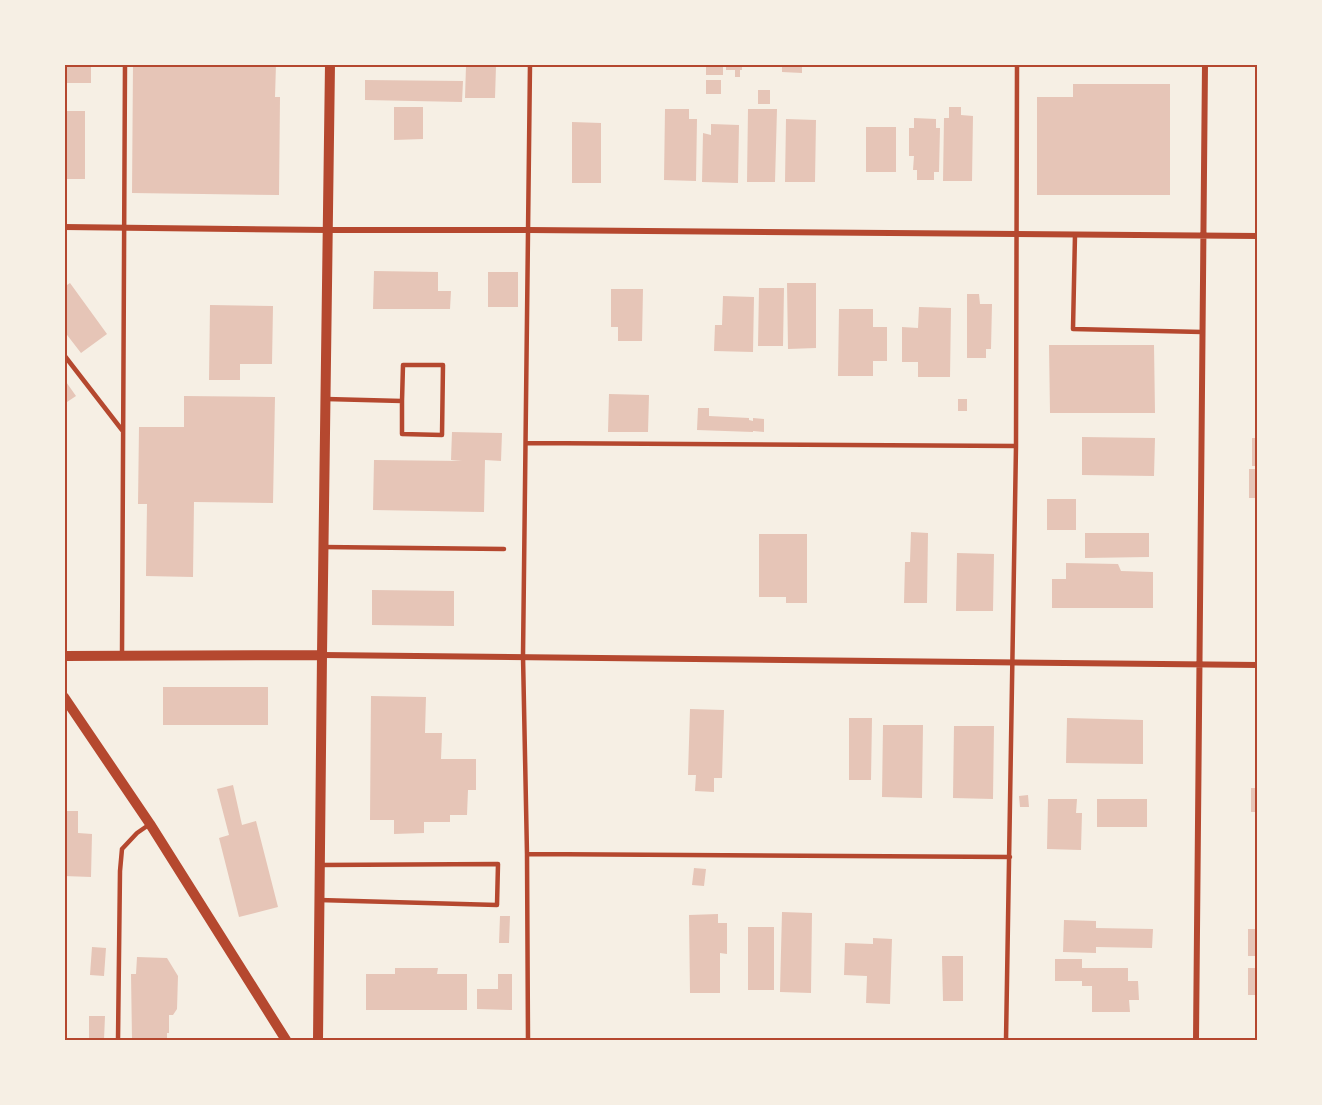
<svg xmlns="http://www.w3.org/2000/svg" width="1322" height="1105" font-family="'Golos Text',sans-serif">
<style>
.building{fill:#e6c5b7}
.lines{fill:none;stroke-linecap:round;stroke-linejoin:round}
.service{stroke:#b5482f;stroke-width:4.5}
.minor{stroke:#b5482f;stroke-width:6}
.tertiary{stroke:#b5482f;stroke-width:10}
.neatline{fill:none;stroke:#b5482f;stroke-width:2}
</style>
<rect width="100%" height="100%" fill="#f6efe4"/>
<path class="building" d="M64,64H91V83H64Z
M133,64H276L275,97H280L279,195L132,193Z
M706,64H723V75H706Z
M726,64H742V70H740V77H735V70H726Z
M782,64H802V73L782,72Z
M466,66H496L495,98H465Z
M365,80L463,81L462,102L365,100Z
M706,80H721V94H706Z
M1073,84H1170V195H1037V97H1073Z
M758,90H770V104H758Z
M394,107H423V139L394,140Z
M949,107H961V115L973,116L972,181H943L944,118H949Z
M665,109H689V119H697L696,181L664,180Z
M748,109H777L775,182H747Z
M64,111H85V179H64Z
M914,118L936,119V128H940L939,172H934V180H917V170H913L914,156H909V128H914Z
M786,119L816,120L815,182H785Z
M572,122L601,123V183H572Z
M711,124L739,125L738,183L702,182L703,133L711,135Z
M866,127H896V172H866Z
M374,271L438,272V291H451L450,309H373Z
M488,272H518V307H488Z
M70,283L107,334L81,353L64,331V287Z
M787,283H816V348L788,349Z
M759,288H784L783,346H758Z
M611,289H643L642,341H618V327H611Z
M967,294H979L980,304H992L991,349H986V358H967Z
M723,296L754,297L753,352L714,351L715,325H722Z
M210,305L273,306L272,364H240V380H209Z
M919,307L951,308L950,377H918V362H902V327L918,328Z
M839,309H873V327H887V361H873V376H838Z
M1049,345H1154L1155,413H1050Z
M64,379L76,396L64,404Z
M609,394L649,395L648,432H608Z
M184,396L275,397L273,503L194,502L193,577L146,576L147,504H138L139,427H184Z
M958,399H967V411H958Z
M698,408H709V416L749,418V420L753,421V418L764,419V432L753,431V432L697,430Z
M452,432L502,433L501,461L485,460L484,512L373,510L374,460L462,461L451,460Z
M1082,437L1155,438L1154,476L1082,475Z
M1252,438H1258V466H1252Z
M1249,469H1258V498H1249Z
M1047,499H1076V530H1047Z
M911,532L928,533L927,603H904L905,562H910Z
M1085,533H1149V557L1085,558Z
M759,534H807V603H786V597H759Z
M957,553L994,554L993,611H956Z
M1066,563L1118,564L1121,571L1153,572V608H1052V579H1066Z
M372,590L454,591V626L372,625Z
M163,687H268V725H163Z
M371,696L426,697L425,733H442L441,759H476V790H468L467,815H450V822H424V833L394,834V820H370Z
M690,709L724,710L722,778H714V792L695,791L696,775H688Z
M849,718H872L871,780H849Z
M1067,718L1143,720V764L1066,763Z
M883,725H923L922,798L882,797Z
M954,726H994L993,799L953,798Z
M233,785L242,825L256,821L278,907L239,917L219,838L229,835L217,789Z
M1251,788H1258V812H1251Z
M1028,795L1029,807H1020L1019,796Z
M1048,799H1077L1076,813H1082L1081,850L1047,849Z
M1097,799H1147V827H1097Z
M64,811H78V833L92,834L91,877L64,876Z
M694,868L706,869L704,886L692,885Z
M782,912L812,913L811,993L780,992Z
M718,914V923H727V954L720,953V993H690L689,915Z
M500,916H510L509,943H499Z
M1064,920L1096,921V928L1153,929L1152,948L1096,947V953L1063,952Z
M748,927H774V990H748Z
M1248,929H1258V956H1248Z
M873,938L892,939L890,1004L866,1003L867,976L844,975L845,943L873,944Z
M92,947L106,948L104,976L90,975Z
M942,956H963V1001H943Z
M137,957L167,958L178,976L177,1009L173,1015H169V1033H167V1040H144V1039H132L131,974H136Z
M1055,959H1082V968H1128V981H1138L1139,1000H1129L1130,1012H1092V986H1082V981H1055Z
M395,968H438L437,974H467V1010H366V974H395Z
M1248,968H1258V995H1248Z
M498,974H512V1010L477,1009V989H498Z
M64,1002H67V1040H64Z
M89,1016H105L104,1040H89Z"/>
<g class="lines">
<path class="service" d="M1075,235L1073,329L1202,332
M64,355L122,430
M326,399L402,401L403,365H443L442,435L402,434V401
M526,443L1016,446
M323,547L504,549
M122,656L125,64
M527,854L1010,857
M319,900L497,905L498,864L320,865
M118,1040L120,871L122,849L137,833L150,824
M528,1040L527,854L523,656L530,64
M1006,1040L1016,446L1017,64"/>
<path class="minor" d="M64,227L328,230H529L1258,236
M322,655L1258,665
M1196,1040L1205,64"/>
<path class="tertiary" d="M64,656L322,655
M64,697L150,824L286,1040
M318,1040L322,655L330,64"/>
</g>
<rect width="1322" height="1105" fill="none" stroke="#f6efe4" stroke-width="132"/>
<rect x="66" y="66" width="1190" height="973" class="neatline"/>
</svg>
